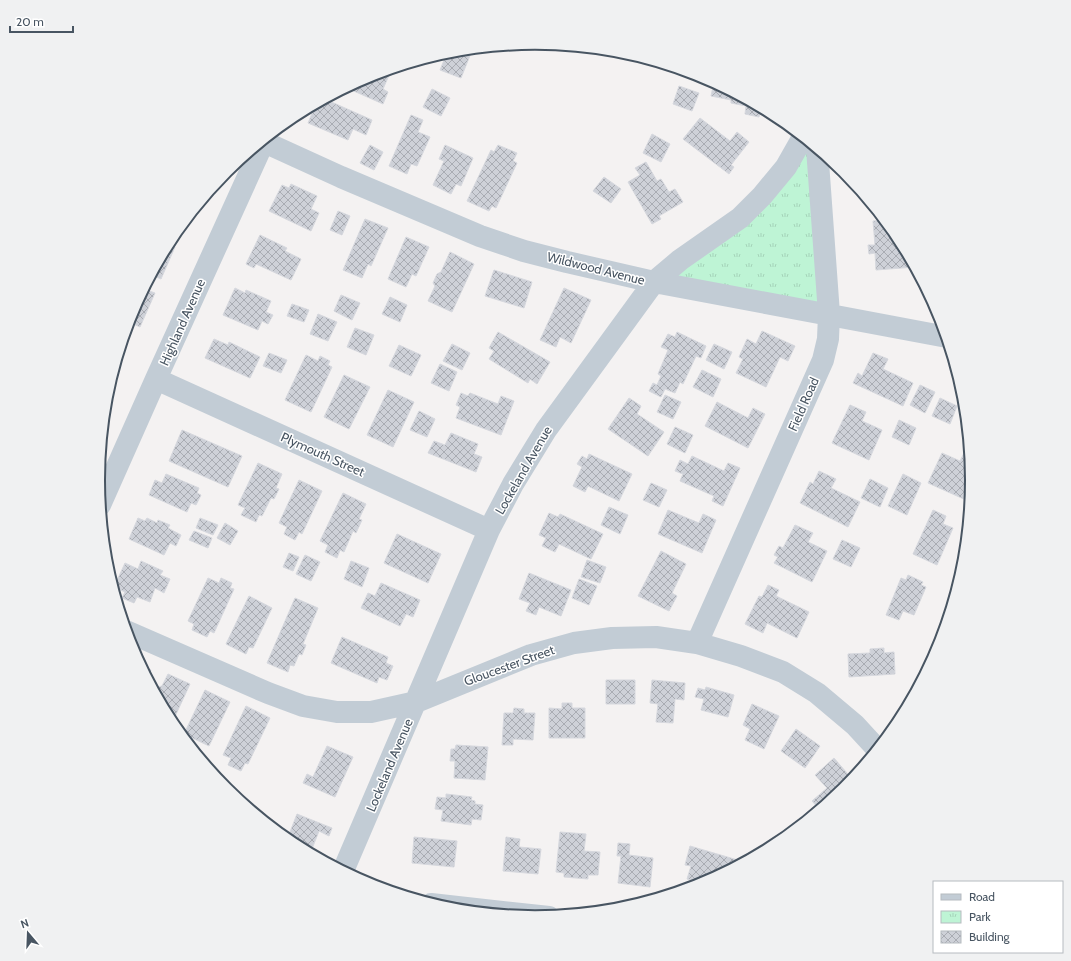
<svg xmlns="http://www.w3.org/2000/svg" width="1071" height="961" font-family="Cabin,sans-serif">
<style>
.park{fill:url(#park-tufts)}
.building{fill:url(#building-cross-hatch);stroke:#d6d8de}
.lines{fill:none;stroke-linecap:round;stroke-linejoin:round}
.minor{stroke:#c2ccd5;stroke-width:22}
.labels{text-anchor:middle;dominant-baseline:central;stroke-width:3;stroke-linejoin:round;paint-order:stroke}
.street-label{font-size:13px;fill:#485562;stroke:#fff}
.rim{fill:none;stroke:#485562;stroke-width:2}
</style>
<defs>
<pattern id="park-tufts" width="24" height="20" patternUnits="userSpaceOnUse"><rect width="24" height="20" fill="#bef4d5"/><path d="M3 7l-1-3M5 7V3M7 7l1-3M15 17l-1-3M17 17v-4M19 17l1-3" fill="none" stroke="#a5d3b9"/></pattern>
<pattern id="building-cross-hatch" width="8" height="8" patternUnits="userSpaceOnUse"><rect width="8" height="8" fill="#ced1d8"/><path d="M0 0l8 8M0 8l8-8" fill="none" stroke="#a9acb3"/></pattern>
</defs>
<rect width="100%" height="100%" fill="#f4f2f2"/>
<path class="park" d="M803,137L817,148L829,314L654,282L712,238Z"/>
<path class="building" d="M554,45L570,46L569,51Z
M463,50L471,53L461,78L440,70L447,53Z
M386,71L390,73L383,89L388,92L383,104L347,88L368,76Z
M714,82L761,107L759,117L745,114L746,106L731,103V100L711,96Z
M679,86L699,93L692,111L673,104Z
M432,89L450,98L441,116L423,107Z
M327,100L372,120L366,135L353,129L348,140L308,123L316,104L321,101L326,103Z
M411,115L423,120L418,132L430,137L417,166L411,164L407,174L389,166Z
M700,118L730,141L737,132L749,142L731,165L734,167L729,174L683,139Z
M652,134L670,144L661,162L643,153Z
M370,145L383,152L374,170L360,163Z
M445,145L473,158L461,186L456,184L451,194L433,185L444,161L439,159Z
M498,145L517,153L513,161L517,163L496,208L492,206L489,211L467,201L491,150L494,152Z
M646,162L657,181L661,179L669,192L675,189L683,202L659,216L661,219L652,224L628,182L640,175L635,168Z
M604,177L621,189L611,203L593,191Z
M291,184L317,196L311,209L319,213L311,231L269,211L282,185L289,188Z
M338,211L350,216L342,235L330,230Z
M189,216L182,232L178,230Z
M365,219L388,228L371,266L368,264L362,278L343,270Z
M885,220L899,238L915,267L876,270L875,253L869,254L868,245H875L873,221Z
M260,235L287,248L285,251L301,259L291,280L256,264L254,268L246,264Z
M406,237L429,247L416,276L412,274L406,287L388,279Z
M168,244L175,247L161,279L152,275Z
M450,252L474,264L452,312L428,301L435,286L433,283L437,274L441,272Z
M494,270L532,282L524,308L485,296Z
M235,288L245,293L246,290L271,301L266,312L273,315L268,324L262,321L258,330L223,315Z
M564,288L591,300L571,343L560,337L556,347L540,340Z
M144,289L155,293L140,327L129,322L131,313Z
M341,295L360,303L352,320L334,311Z
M390,297L407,305L400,322L382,314Z
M292,304L309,310L304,322L287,316Z
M318,314L337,322L328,341L310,334Z
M355,328L374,335L366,355L347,347Z
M762,331L795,346L788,361L780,357L766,387L736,373L743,359L739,357L747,339L756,344Z
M498,332L550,362L537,384L530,379L528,383L489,359L494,351L489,348Z
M677,332L706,346L701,358L696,356L683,384L680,382L675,393L665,389L661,397L649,391L653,383L657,385L661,376L658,374L668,350L661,347L668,334L675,337Z
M124,338L128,339L117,363H116Z
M214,339L228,345L229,342L260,357L250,378L205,358Z
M452,344L470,353L462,370L443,361Z
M714,344L732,352L724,369L706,360Z
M399,345L421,355L411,376L389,366Z
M269,353L287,360L281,373L263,366Z
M873,353L888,359L883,369L913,383L903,406L853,383L858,373L862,376Z
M306,355L318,361L320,356L330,361L328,365L332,367L311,412L285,400Z
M440,364L457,372L449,391L431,383Z
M702,370L721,379L713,397L693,387Z
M344,375L370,387L349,429L324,417Z
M111,380L116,382L105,407L106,395Z
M920,385L935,392L925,413L910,405Z
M388,390L414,402L393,447L367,435Z
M461,393L468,396L470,393L498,404L501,396L514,401L501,435L456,418L460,407L456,405Z
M665,395L681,402L673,419L657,412Z
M629,398L641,406L637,414L664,432L648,456L608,429Z
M940,398L957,406L950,424L932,416Z
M717,402L748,418L753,408L765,414L748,448L705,426Z
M850,405L866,412L862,421L882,430L869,460L832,443Z
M419,411L435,419L427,437L410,430Z
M899,420L916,428L909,445L892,437Z
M675,427L693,435L685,453L667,444Z
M182,430L242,456L228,487L169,461Z
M451,433L478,444L474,454L482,457L476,472L428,453L434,441L445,445Z
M942,453L960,461L964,453L971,456L973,481L972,486L966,500L928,483Z
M589,454L632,474L619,501L588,486L585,492L573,486L582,467L577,464L582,456L587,459Z
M692,456L724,471L728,463L740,468L723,506L712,501L714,496L680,481L683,474L675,471L680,460L688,464Z
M258,463L282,474L276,488L279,489L274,499L271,498L262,516L259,515L256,522L241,515L245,508L238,505Z
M819,471L836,479L831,488L860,502L848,527L800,503L810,482L813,484Z
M166,474L199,488L197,493L201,495L196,505L191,503L187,512L149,495L155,480L162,483Z
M903,474L921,483L907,515L888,506Z
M870,479L888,488L880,507L861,498Z
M299,480L322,491L302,534L299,532L295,540L284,534L287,527L279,523Z
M651,483L667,490L659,507L643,500Z
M343,493L366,504L359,519L362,520L356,533L353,531L344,552L340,550L337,558L325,552L328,545L320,541Z
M609,507L628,515L620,534L601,525Z
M668,510L699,523L703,514L716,520L702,553L658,534Z
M933,510L946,516L943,524L953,528L937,565L913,554Z
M549,513L558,517L560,514L603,534L591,559L559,544L555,552L542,546L546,538L539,535Z
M138,518L145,521L147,518L157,523L158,520L170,525L168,528L181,535L176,546L170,543L164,555L129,539Z
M200,518L218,525L213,535L196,528Z
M225,523L238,531L230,545L217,538Z
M795,525L813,533L808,542L827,551L812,582L774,563L778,557L774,555L779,546L783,548Z
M194,531L212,538L208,548L189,540Z
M397,534L441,554L428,583L384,563Z
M842,540L860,548L851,567L833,559Z
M661,551L686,564L672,593L677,596L669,611L638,596Z
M289,553L299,557L293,571L283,567Z
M305,555L320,562L311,581L296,574Z
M587,560L606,567L600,583L581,577Z
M141,561L163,571L160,575L170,579L164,593L155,588L150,602L137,597L134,603L122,598L125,592L114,587L125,563L138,569Z
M351,561L369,568L362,587L344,579Z
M529,573L571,590L561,616L539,607L536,615L526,611L530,603L519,599Z
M908,575L923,582L921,585L926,587L914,615L903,611L899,620L886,615L901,578L906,580Z
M208,578L219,583L221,578L232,583L230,588L234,589L214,633L210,631L207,637L192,630L194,624L188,621Z
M579,579L597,586L589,605L572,598Z
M381,583L420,600L413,617L406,614L400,626L361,608L368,593L375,596Z
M768,585L779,590L776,596L809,612L797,638L767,623L763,633L745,624L759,596L762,597Z
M249,596L272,608L253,648L249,647L246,654L226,644Z
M295,598L318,608L303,644L306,645L302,655L299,654L294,666L290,665L288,672L267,663Z
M342,637L388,657L386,663L393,666L387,680L379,677L377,683L331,663Z
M884,648V653L894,652L895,674L849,677L848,654L870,653V649Z
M141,665L151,670L147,678Z
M168,674L190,684L172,723L155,693L158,687L162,686Z
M606,680H635V704H606Z
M652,680L685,683L684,700L675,699L673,723L656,722L658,704L650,703Z
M706,687L734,695L728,717L701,710L704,699L695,697L698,688L705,690Z
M205,690L230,702L209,746L184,734Z
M562,703H572V708H585V738H549V708L562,709Z
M752,704L779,716L764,749L745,740L750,729L743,725Z
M246,706L270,718L248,764L245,763L241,771L228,765L231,758L223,755Z
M514,708L524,709V713H535L533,740L513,739V745H502L504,713H513Z
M796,729L820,746L805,768L781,751Z
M456,745L488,747L485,780L454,778L455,761H450L451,749H455Z
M327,746L353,757L335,797L303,783L307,774L313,777Z
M834,758L853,780L820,810L812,801L827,788L815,775Z
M222,785H223L241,794L238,800L226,790Z
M446,794L472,797L471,800L475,801V804L483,805L481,820L472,819L471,825L441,821L443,810L435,809L437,797L446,798Z
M297,814L332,828L329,836L319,831L310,854L292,844L281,835L288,837Z
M560,832L586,834L584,851L600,852L598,875H588V879L564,877V873L556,872Z
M414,837L457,841L454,867L412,863Z
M506,837L520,839L519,847L541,849L538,874L503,871Z
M618,843L630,844L629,855L653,858L650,887L618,883L621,856H617Z
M690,846L741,861L740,865L704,884L687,879L691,866L685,865Z"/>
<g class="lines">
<path class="minor" d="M262,141L341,177L480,236L524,251L567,262L654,282L947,337
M156,379L489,530
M100,505L156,379L265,139
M126,631L268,693L303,706L337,712H371L416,702L531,655L574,643L612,638L656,637L697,643L741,656L783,672L817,693L855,725L878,750
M697,643L823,360L828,339L829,314L817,148
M343,871L489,530L513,484L546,430L654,282L680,260L740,218L762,196L786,167L803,137
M431,904L549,917"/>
</g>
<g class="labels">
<g class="street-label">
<text transform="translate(596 268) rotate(14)">Wildwood Avenue</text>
<text transform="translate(182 322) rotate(-66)">Highland Avenue</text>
<text transform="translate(803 404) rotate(-66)">Field Road</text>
<text transform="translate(323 454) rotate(24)">Plymouth Street</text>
<text transform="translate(523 470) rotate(-60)">Lockeland Avenue</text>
<text transform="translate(509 665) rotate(-20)">Gloucester Street</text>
<text transform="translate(389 765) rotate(-67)">Lockeland Avenue</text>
</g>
</g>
<path d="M0 0H1071V961H0ZM105 480a430 430 0 1 1 860 0a430 430 0 1 1-860 0Z" fill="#f0f1f2" fill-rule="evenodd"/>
<path class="rim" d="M105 480a430 430 0 1 1 860 0a430 430 0 1 1-860 0Z"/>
<rect x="933" y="881" width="130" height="72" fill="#ffffff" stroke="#b6bbc0"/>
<rect x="941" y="894" width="20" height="6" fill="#c2ccd5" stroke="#b6bbc0"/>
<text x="969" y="901" font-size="12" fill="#485562">Road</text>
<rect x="941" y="911" width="20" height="12" fill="url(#park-tufts)" stroke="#b6bbc0"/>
<text x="969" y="921" font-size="12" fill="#485562">Park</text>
<rect x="941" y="931" width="20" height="12" fill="url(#building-cross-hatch)" stroke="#b6bbc0"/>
<text x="969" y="941" font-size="12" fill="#485562">Building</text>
<g transform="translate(28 933) rotate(341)" stroke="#ffffff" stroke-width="3" paint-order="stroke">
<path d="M0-3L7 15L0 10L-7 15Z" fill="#485562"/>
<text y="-6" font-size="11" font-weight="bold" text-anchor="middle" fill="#485562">N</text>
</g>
<path d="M10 26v6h63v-6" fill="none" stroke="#485562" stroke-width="2"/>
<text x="16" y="26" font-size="12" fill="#485562" stroke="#ffffff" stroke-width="3" paint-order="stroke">20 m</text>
</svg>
